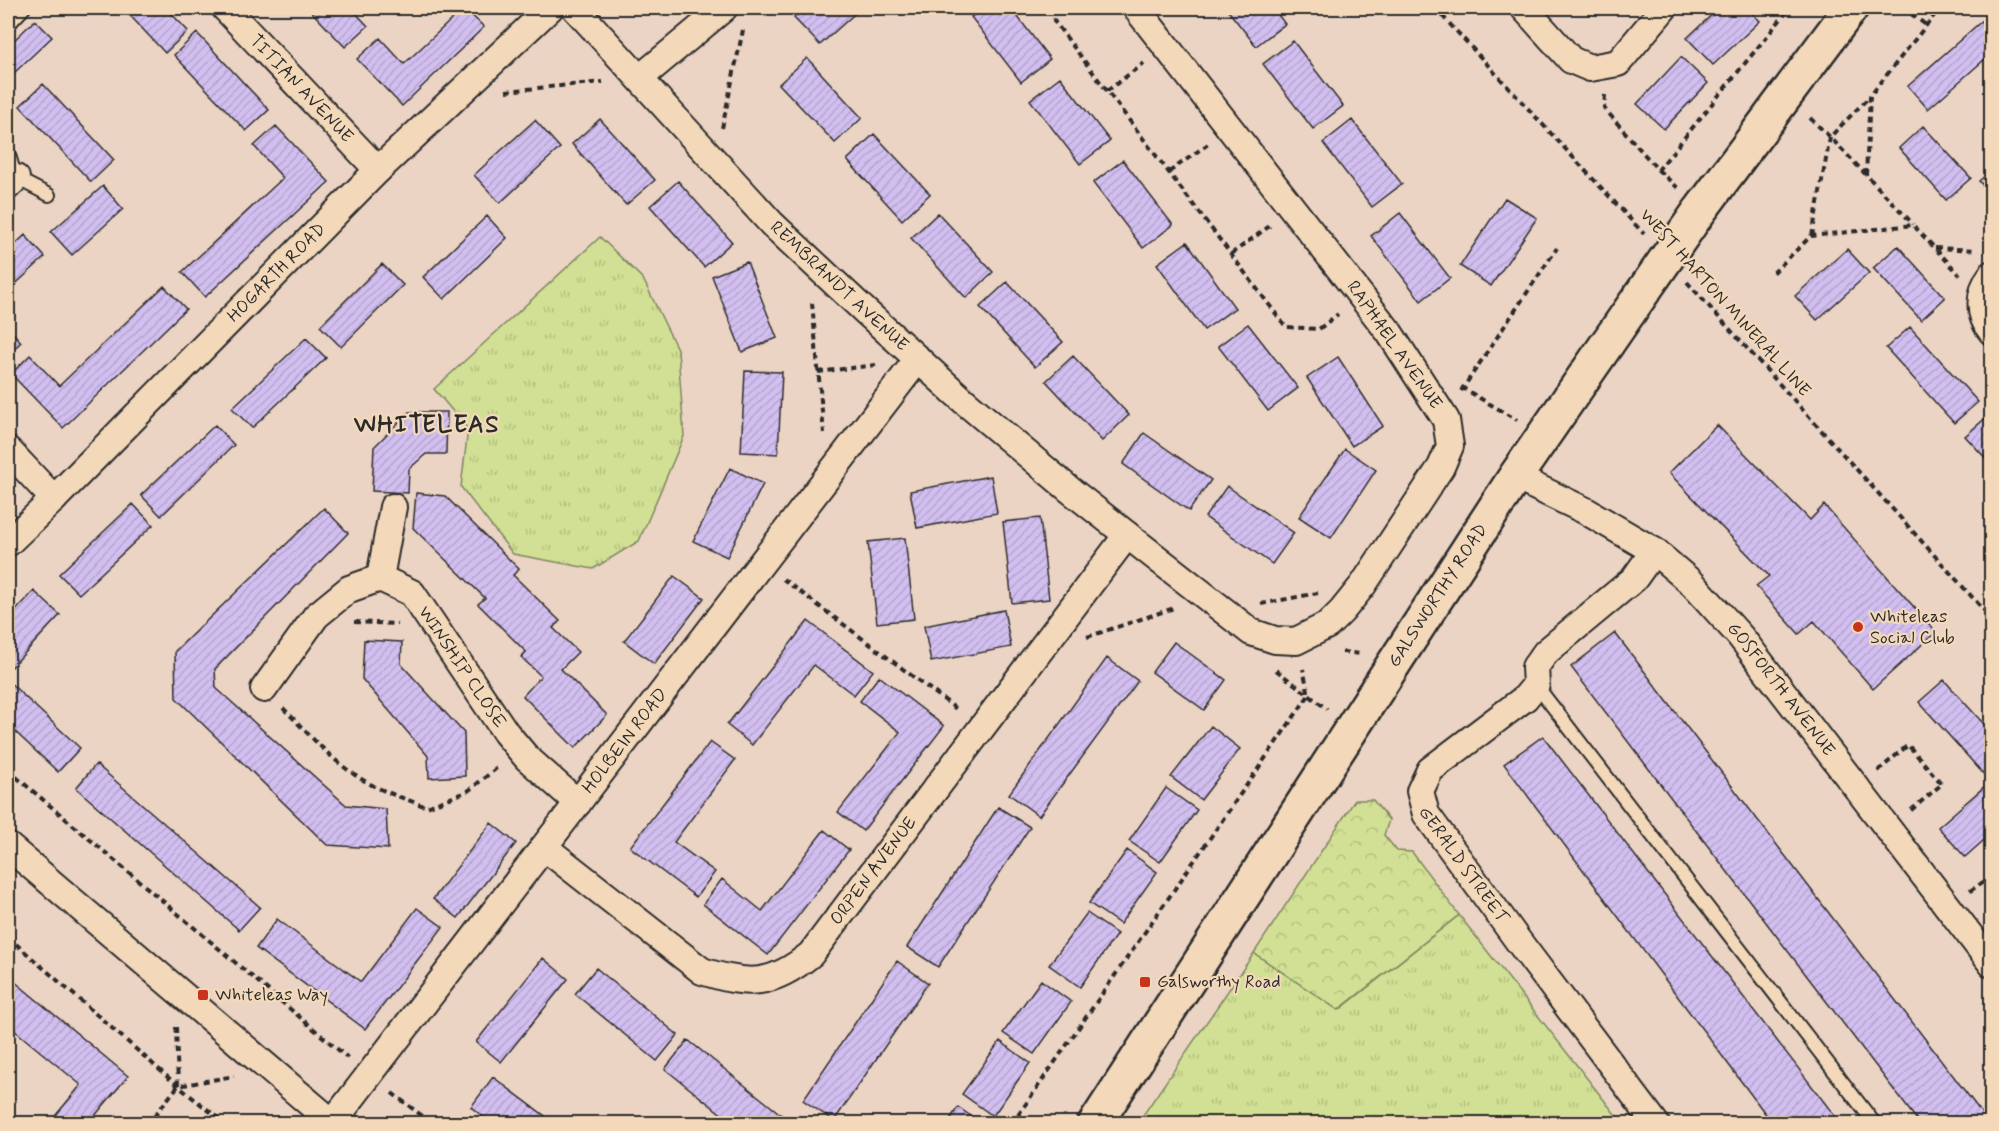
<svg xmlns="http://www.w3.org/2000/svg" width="1999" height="1131" font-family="Mynerve,sans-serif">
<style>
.grass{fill:url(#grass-tufts);stroke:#7e8660;stroke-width:1.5}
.park{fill:url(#park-crowns);stroke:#7e8660;stroke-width:1.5}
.building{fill:url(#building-hatch);stroke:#2b2b2b;stroke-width:1.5}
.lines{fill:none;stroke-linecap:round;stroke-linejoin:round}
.service-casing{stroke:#2b2b2b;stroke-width:16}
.minor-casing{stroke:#2b2b2b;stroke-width:30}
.secondary-casing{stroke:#2b2b2b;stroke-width:38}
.path{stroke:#2b2b2b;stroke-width:4;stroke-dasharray:6 4.5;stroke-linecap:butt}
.service{stroke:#f3d9ba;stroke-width:12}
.minor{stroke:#f3d9ba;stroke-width:26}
.secondary{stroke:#f3d9ba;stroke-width:33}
.secondary-bridge-casing{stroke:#2b2b2b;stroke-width:38;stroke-linecap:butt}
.secondary-bridge{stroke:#f3d9ba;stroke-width:33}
.poi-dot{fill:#c8321e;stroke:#f3d9ba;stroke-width:2}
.labels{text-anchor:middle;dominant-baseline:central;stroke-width:4.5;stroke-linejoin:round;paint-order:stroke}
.street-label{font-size:18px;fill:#2b2b2b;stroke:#f3d9ba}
.poi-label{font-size:18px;fill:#2b2b2b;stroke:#f3d9ba;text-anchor:start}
.district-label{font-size:24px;font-weight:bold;letter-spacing:1.5px;fill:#2b2b2b;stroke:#f3d9ba}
</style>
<defs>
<pattern id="grass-tufts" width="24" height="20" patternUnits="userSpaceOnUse" patternTransform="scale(1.5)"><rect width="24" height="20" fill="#d1e094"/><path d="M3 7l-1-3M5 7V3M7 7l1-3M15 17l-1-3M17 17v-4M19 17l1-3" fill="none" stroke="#b4c080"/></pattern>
<pattern id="park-crowns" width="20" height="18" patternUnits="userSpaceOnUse" patternTransform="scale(1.5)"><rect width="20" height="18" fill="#d1e094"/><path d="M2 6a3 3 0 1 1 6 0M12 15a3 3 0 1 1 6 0" fill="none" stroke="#b4c080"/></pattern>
<pattern id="building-hatch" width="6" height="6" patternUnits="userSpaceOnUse" patternTransform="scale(1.5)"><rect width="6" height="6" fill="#d2bff0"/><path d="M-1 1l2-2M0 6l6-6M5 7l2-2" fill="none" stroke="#b4a4ce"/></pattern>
</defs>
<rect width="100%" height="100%" fill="#ecd4c5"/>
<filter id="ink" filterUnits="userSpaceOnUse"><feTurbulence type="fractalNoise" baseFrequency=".0167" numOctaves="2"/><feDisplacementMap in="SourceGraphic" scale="12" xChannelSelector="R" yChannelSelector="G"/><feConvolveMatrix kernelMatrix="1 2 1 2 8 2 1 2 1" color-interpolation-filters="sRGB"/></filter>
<g filter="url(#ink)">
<path class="grass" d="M600,237L643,279L678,351L684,436L639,541L593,569L513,554L461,487L468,429L434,389Z
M1459,915L1622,1123L1137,1124L1254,953L1339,1010Z"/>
<path class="park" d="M1355,800H1373L1389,820L1384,835L1397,851L1412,852L1459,915L1338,1010L1254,953Z"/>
<path class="building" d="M123,8H166L188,31L165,53Z
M308,8H351L368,26L345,47Z
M464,8L484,27L402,106L357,59L380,38L404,64Z
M806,8H861L820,45L794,18Z
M983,8H1011L1050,59L1021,82L971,17Z
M1226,8H1273L1285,24L1256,46Z
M1719,8H1747L1760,21L1713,65L1687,38Z
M1992,12V53L1928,109L1908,86Z
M35,20L52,37L14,73L8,66V46Z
M197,33L269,110L246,131L174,55Z
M1293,41L1343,106L1313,129L1263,64Z
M1681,57L1708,83L1664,129L1637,104Z
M807,58L862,118L835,143L779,84Z
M1060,77L1110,141L1080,164L1030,100Z
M43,84L114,160L91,182L20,106Z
M600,119L655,180L626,205L572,144Z
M535,120L560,148L500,203L474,175Z
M1352,120L1402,184L1372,207L1323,143Z
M276,126L329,182L205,297L182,272L283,178L254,146Z
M1923,126L1971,178L1946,200L1899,148Z
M874,134L930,194L902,220L847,160Z
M1123,160L1173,225L1143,248L1093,183Z
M1992,170V195L1979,181Z
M678,181L732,242L704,267L650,206Z
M103,186L123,209L72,255L51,232Z
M1505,198L1537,218L1491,286L1460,266Z
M938,213L993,272L966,298L911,238Z
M1400,213L1450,278L1421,301L1371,236Z
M487,216L507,238L444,299L423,277Z
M25,235L45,257L8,291V251Z
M1187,242L1235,308L1204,330L1157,264Z
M1898,246L1945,298L1921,320L1873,268Z
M1847,249L1869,273L1817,320L1795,296Z
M747,262L777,338L742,352L712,276Z
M382,264L403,285L341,347L320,326Z
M1007,282L1063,342L1035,367L980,307Z
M164,286L186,309L63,428L11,374L30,355L59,386Z
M1248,324L1298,388L1268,411L1218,346Z
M8,327L21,342L8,355Z
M1910,327L1978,402L1954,423L1886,348Z
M306,338L326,358L252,428L232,408Z
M1073,356L1129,415L1102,441L1046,381Z
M1338,357L1383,426L1352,446L1307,378Z
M745,371L782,372L778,454L741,452Z
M409,412H447L446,454H426L409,469L408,493L372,491L374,447Z
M1989,415L1992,418V465L1965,436Z
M215,425L234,445L161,516L141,495Z
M1717,425L1810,520L1824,505L1936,632L1873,689L1814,621L1799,634L1756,586L1769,576L1669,473Z
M1144,433L1211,480L1189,511L1123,464Z
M1345,449L1376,470L1331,538L1299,517Z
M730,468L763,484L727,557L693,541Z
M991,476L997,513L917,528L910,491Z
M1227,486L1294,533L1272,564L1205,517Z
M416,493L445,496L519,569L513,575L560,621L553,628L578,652L561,669L607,715L575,748L523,696L541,676L521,657L526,652L478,604L485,598L413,528Z
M133,504L153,525L79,594L59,574Z
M324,508L348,533L215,669L216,688L346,805L386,809L388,849L327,845L176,698L175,651Z
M1040,518L1049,599L1012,603L1003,522Z
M905,538L914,619L877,623L868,542Z
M674,576L704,598L654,664L624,641Z
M34,591L60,615L8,671V619Z
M1004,610L1011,647L931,662L924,626Z
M808,621L873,671L854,695L814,665L752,745L727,725Z
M1615,633L1990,1124H1920L1571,667Z
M364,640L402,642L401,664L464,733L465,776L429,778L428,756L362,679Z
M1174,642L1226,680L1204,710L1152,672Z
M1107,658L1138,681L1039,816L1009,794Z
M879,676L944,726L863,831L838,812L900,732L860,701Z
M1944,680L1992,733V776L1988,779L1919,702Z
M8,681L80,748L58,772L8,725Z
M1211,726L1240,749L1201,800L1171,777Z
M1543,736L1841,1124H1773L1504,764Z
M710,742L735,760L674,842L715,872L696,897L630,847Z
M96,764L260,907L239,930L76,788Z
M1992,780V833L1965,857L1938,827Z
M1166,788L1197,810L1160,862L1129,841Z
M998,807L1030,827L938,967L907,947Z
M491,823L516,843L458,918L433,899Z
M824,830L849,850L768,955L703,904L722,879L762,911Z
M1127,850L1157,872L1120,924L1089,903Z
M417,908L443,927L365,1029L256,948L277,919L361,982Z
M1087,913L1117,934L1080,987L1049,965Z
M543,958L568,979L501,1062L476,1042Z
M897,961L928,983L834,1121L803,1100Z
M596,968L678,1035L657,1061L575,994Z
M8,976L128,1076L88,1124H66L56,1115L81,1085L8,1025Z
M1041,980L1071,1002L1034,1054L1003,1033Z
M688,1040L793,1124H734L665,1069Z
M1000,1041L1030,1063L993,1116L962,1094Z
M493,1077L545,1116L539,1124H492L471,1107Z
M958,1107L982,1124H947Z"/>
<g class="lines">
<defs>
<path id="service" d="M8,25L24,8
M8,152L16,178L49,195
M1536,685L1875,1124"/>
<g id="minor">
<path id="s1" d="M225,8L378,170"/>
<path id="s2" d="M575,8L772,224L866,312L964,401L1070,490L1251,632L1275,640L1296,641L1328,625L1342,611L1363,585L1441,467L1450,446L1446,420L1389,332L1136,8"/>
<path d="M1524,8L1571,60L1590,68L1618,63L1664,8"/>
<path d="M640,78L724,8"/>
<path d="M8,186L16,178"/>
<path d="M1992,274C1979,291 1977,314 1992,332"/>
<path d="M8,450L54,499"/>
<path id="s3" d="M1515,477L1586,511L1654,551L1693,584L1740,636L1992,964"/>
<path id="s4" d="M8,543L54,499L378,170L550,8"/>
<path id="s5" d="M1654,551L1634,579L1546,652L1535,667L1536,685L1525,698L1430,770L1420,791L1426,814L1519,942L1656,1124"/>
<path d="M380,578L393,507"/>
<path id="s6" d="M264,689L316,616L349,589L380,578L412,593L506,733L527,758L578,803"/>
<path d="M8,846L334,1124"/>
<path id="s7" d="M544,847L702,971C749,986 772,986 811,954L1127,535"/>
<path id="s8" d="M333,1122L918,359"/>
</g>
<g id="secondary">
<path d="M1698,213L1851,8"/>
<path id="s9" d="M1095,1124L1515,477L1629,312"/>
</g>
</defs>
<use href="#service" class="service-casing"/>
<use href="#minor" class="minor-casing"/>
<use href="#secondary" class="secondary-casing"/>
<path class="path" d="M1056,8L1054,21L1286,327L1319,329L1338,314
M1435,8L1644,234
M1903,8L1926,25
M616,10L629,8
M506,91L603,82
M1107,91L1144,63
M1605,95L1604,108L1658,170L1790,8
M1810,118L1830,137L1870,96
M722,128L743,30
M1658,170L1678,188
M1169,172L1208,144
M1866,175L1870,96L1940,8
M1812,236L1830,137L1913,224
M1935,248L1976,250
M1231,254L1271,225
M1773,273L1811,236L1913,225L1960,275
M1687,282L1992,619
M812,303L824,433
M818,372L876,365
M1461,387L1517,420
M1461,391L1557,248
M783,579L959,711
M1261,604L1318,593
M354,622L397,624
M1087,637L1174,608
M1342,652L1362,654
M1276,670L1327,709
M283,708C306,731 328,757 355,775C377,790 403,798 427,807L468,791L498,767
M8,770L348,1058
M1878,771L1908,745L1942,784L1910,811
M1970,891L1992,876
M8,937L178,1086L226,1124
M176,1027L178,1086
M392,1093L433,1124
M148,1124L178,1086L234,1076
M1012,1124L1309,695L1303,669"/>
<use href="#service" class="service"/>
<use href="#minor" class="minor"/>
<use href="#secondary" class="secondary"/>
<defs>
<path id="secondary-bridge" d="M1629,312L1698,213"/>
</defs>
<use href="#secondary-bridge" class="secondary-bridge-casing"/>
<use href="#secondary-bridge" class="secondary-bridge"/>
</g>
</g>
<g class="poi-dot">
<circle cx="1858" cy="627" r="6"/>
<rect x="1139" y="976" width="12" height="12" rx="3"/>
<rect x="197" y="989" width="12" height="12" rx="3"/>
</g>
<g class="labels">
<g class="street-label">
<text stroke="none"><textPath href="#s1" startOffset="111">TITIAN AVENUE</textPath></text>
<text stroke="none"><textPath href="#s4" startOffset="381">HOGARTH ROAD</textPath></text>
<text stroke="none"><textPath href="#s2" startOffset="384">REMBRANDT AVENUE</textPath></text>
<text transform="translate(1725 303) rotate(48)">WEST HARTON MINERAL LINE</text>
<text transform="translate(1394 345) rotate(55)">RAPHAEL AVENUE</text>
<text stroke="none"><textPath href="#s9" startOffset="630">GALSWORTHY ROAD</textPath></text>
<text stroke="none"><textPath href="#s6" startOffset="290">WINSHIP CLOSE</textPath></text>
<text stroke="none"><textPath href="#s3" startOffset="346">GOSFORTH AVENUE</textPath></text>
<text stroke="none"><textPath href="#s8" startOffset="480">HOLBEIN ROAD</textPath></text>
<text stroke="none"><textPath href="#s5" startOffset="432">GERALD STREET</textPath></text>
<text stroke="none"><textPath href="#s7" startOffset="422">ORPEN AVENUE</textPath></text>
</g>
<g class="poi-label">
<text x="1870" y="617">Whiteleas<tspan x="1870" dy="21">Social Club</tspan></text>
<text x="1157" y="982">Galsworthy Road</text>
<text x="215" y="995">Whiteleas Way</text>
</g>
<g class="district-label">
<text x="427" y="425">WHITELEAS</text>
</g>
</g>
<rect width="1999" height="1131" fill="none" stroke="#f3d9ba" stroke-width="30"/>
<rect x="15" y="15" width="1969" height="1101" fill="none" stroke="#2b2b2b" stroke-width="2" filter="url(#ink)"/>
</svg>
